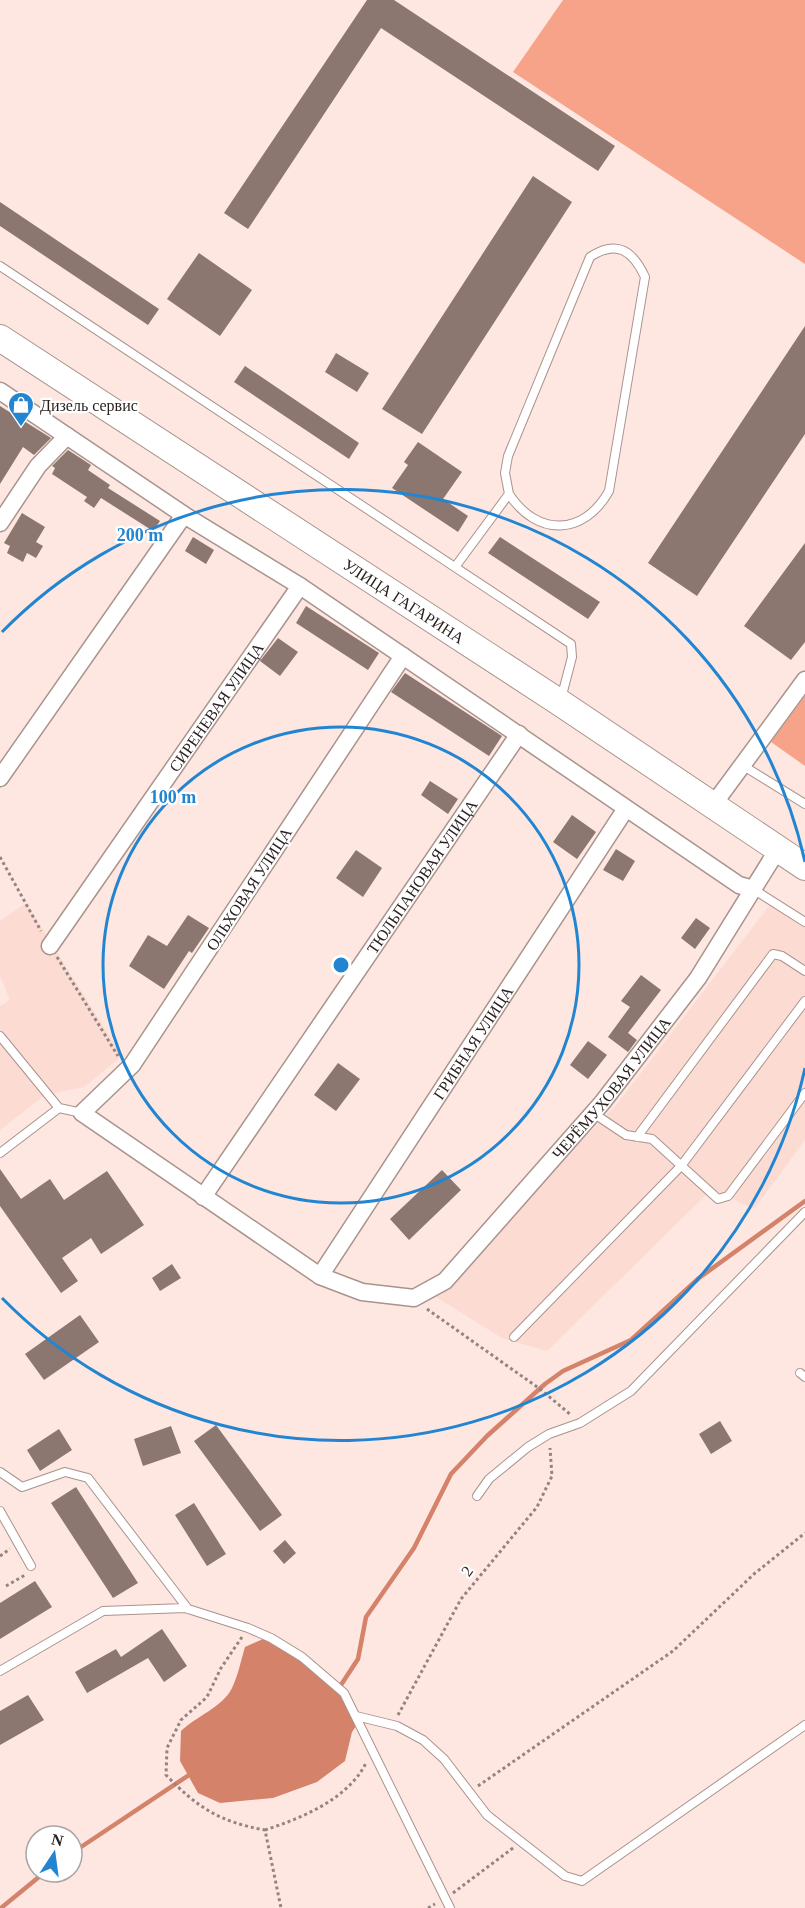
<svg xmlns="http://www.w3.org/2000/svg" width="805" height="1908" font-family="Georgia,serif">
<style>
.built{fill:#fbdbd2}
.green{fill:#f7a38a}
.water{fill:#d4826a}
.lines{fill:none;stroke-linecap:round;stroke-linejoin:round}
.stream{stroke:#d4826a;stroke-width:4.5}
.building{fill:#8b7670}
.lane-casing{stroke:#a9938d;stroke-width:10}
.street-casing{stroke:#a9938d;stroke-width:19}
.primary-casing{stroke:#a9938d;stroke-width:28}
.path{stroke:#948480;stroke-width:3;stroke-dasharray:3 3;stroke-linecap:butt}
.lane{stroke:#fff;stroke-width:8}
.street{stroke:#fff;stroke-width:16}
.primary{stroke:#fff;stroke-width:26}
.ring{fill:none;stroke:#2285d1;stroke-width:3}
.labels{text-anchor:middle;dominant-baseline:central;stroke-width:4.5;stroke-linejoin:round;paint-order:stroke}
.poi-label{font-size:16px;fill:#281f1d;stroke:#fff;text-anchor:start}
.street-label{font-size:16px;fill:#281f1d;stroke:#fff}
.centre{fill:#2285d1;stroke:#fff;stroke-width:3}
.ring-label{font-size:18px;text-anchor:middle;font-weight:bold;fill:#2285d1;stroke:#fff;stroke-width:4.5;stroke-linejoin:round;paint-order:stroke}
</style>
<rect width="100%" height="100%" fill="#fee7e0"/>
<path class="built" d="M772,902L805,924V1140L754,1209L712,1189L547,1351L502,1338L433,1295L618,1103Z
M26,903L122,1056L84,1087L45,1095L0,1130V1006L10,1000L0,976V921Z"/>
<path class="green" d="M563,0H805V264L513,72Z
M805,696V766L771,742Z"/>
<path class="water" d="M263,1639L310,1666L363,1716L352,1732L345,1761L317,1782L273,1798L220,1803L198,1793L180,1761L181,1731C195,1717 223,1707 232,1688C238,1676 241,1660 245,1647Z"/>
<g class="lines">
<path class="stream" d="M339,1688L358,1659L366,1617L414,1548L451,1474L487,1436L545,1384L563,1371L631,1340L699,1278L805,1201
M72,1853L192,1773
M1,1908L45,1872"/>
</g>
<path class="building" d="M367,0H394L615,146L598,171L381,28L248,229L224,213Z
M533,176L572,202L422,434L382,409Z
M0,202L159,309L148,325L0,226Z
M199,253L252,290L220,336L167,299Z
M805,326V434L697,596L648,563Z
M336,353L369,373L357,392L325,372Z
M245,366L359,443L349,459L234,382Z
M0,406L51,438L34,455L23,447L0,484Z
M418,442L462,472L443,499L468,516L458,532L392,488L408,465L404,462Z
M68,450L91,465L88,470L110,485L108,488L160,521L153,531L101,498L94,508L84,501L87,497L52,474L55,468L52,466Z
M22,513L45,527L36,542L43,546L36,558L27,553L23,562L7,553L10,546L4,543Z
M193,537L214,550L206,564L185,551Z
M500,537L600,602L588,619L488,553Z
M805,543V642L791,660L744,626Z
M306,606L379,653L368,670L296,623Z
M278,638L298,652L280,676L260,661Z
M405,673L502,736L489,756L391,692Z
M430,781L458,799L448,814L421,795Z
M572,815L596,832L577,859L553,842Z
M616,849L635,861L623,881L603,870Z
M356,850L382,868L363,897L336,878Z
M188,915L209,928L192,953L189,951L164,989L129,966L148,935L167,946Z
M696,918L710,928L695,949L681,938Z
M641,975L661,990L628,1033L637,1040L628,1052L608,1037L630,1007L621,1001Z
M588,1041L607,1055L588,1079L570,1065Z
M338,1063L360,1079L336,1111L314,1095Z
M0,1169L21,1199L50,1179L64,1200L107,1171L144,1225L101,1254L91,1238L62,1258L78,1281L61,1293L0,1206Z
M442,1170L461,1190L409,1240L390,1219Z
M172,1264L181,1278L160,1291L152,1278Z
M80,1315L99,1342L44,1380L25,1354Z
M720,1421L732,1441L711,1454L699,1434Z
M216,1425L282,1515L260,1531L194,1441Z
M171,1426L181,1453L143,1466L134,1439Z
M59,1429L72,1450L40,1471L27,1450Z
M76,1487L138,1583L113,1598L51,1503Z
M194,1503L226,1554L207,1566L175,1515Z
M285,1540L296,1553L284,1564L273,1551Z
M35,1581L52,1607L0,1639V1603Z
M162,1629L187,1666L164,1682L148,1658L87,1693L75,1672L116,1649L121,1657Z
M28,1695L44,1720L0,1745V1711Z"/>
<g class="lines">
<defs>
<path id="lane" d="M0,266L571,644L572,657L561,699
M455,567L509,494L505,473L508,456L590,257C617,239 633,251 645,277L609,491C584,536 537,537 509,494
M742,765L805,804
M753,889L805,922
M0,1036L59,1108
M593,1113L626,1135L652,1139L718,1199L728,1196L805,1093
M637,1137L773,954L782,956L805,971
M0,1153L59,1108L82,1113
M514,1337L681,1166L805,1001
M800,1373L805,1377
M0,1472L22,1487L65,1472L88,1478L188,1609
M477,1496L489,1479L528,1447L549,1434L580,1423L631,1391L805,1212
M0,1511L31,1566
M0,1671L103,1611L185,1608L248,1628L271,1638L302,1657L344,1693L450,1908
M356,1716L397,1726L423,1740L444,1759L487,1815L565,1876L582,1881L805,1725"/>
<g id="street">
<path d="M0,391L184,515L300,586L739,885L753,889"/>
<path d="M0,523L38,466L67,436"/>
<path id="s1" d="M403,656L132,1065L82,1113L320,1276L362,1292L414,1298L445,1281L602,1103L698,978L778,849"/>
<path d="M0,778L184,515"/>
<path d="M713,805L805,680"/>
<path id="s2" d="M50,946L300,586"/>
<path id="s3" d="M203,1197L519,734"/>
<path id="s4" d="M320,1276L625,810"/>
</g>
<g id="primary">
<path id="s5" d="M0,338L559,702L805,867"/>
</g>
</defs>
<use href="#lane" class="lane-casing"/>
<use href="#street" class="street-casing"/>
<use href="#primary" class="primary-casing"/>
<path class="path" d="M0,857L41,931
M57,957L118,1056
M427,1309L540,1389L571,1415
M0,1556L10,1549
M6,1586L25,1575
M242,1637L221,1668L207,1697L181,1720L167,1748L166,1775C198,1808 220,1822 265,1830L281,1908
M398,1715L461,1599L537,1507L552,1476L550,1448
M478,1786L673,1651L754,1574L805,1533
M265,1830C302,1818 348,1799 366,1763
M453,1893L513,1848
M428,1908L435,1904"/>
<use href="#lane" class="lane"/>
<use href="#street" class="street"/>
<use href="#primary" class="primary"/>
</g>
<g class="ring">
<circle cx="341" cy="965" r="238"/>
<path d="M805 1068A475 475 0 0 1 2 1298M2 632A475 475 0 0 1 805 862"/>
</g>
<defs>
<symbol id="shop-pin" viewBox="-11 -11 22 30"><path d="M0 17L-7.5 6A9.5 9.5 0 1 1 7.5 6Z" fill="#2285d1" stroke="#fff"/><path d="M-5-2.5h2.3a2.7 3.5 0 0 1 5.4 0H5L5.5 6h-11ZM-1.5-2.5h3a1.5 2.3 0 0 0-3 0Z" fill="#fff"/></symbol>
</defs>
<g fill-rule="evenodd">
<use href="#shop-pin" x="6" y="390" width="30" height="40"/>
</g>
<g class="labels">
<g class="poi-label">
<text x="40" y="405">Дизель сервис</text>
</g>
<g class="street-label">
<text stroke="none"><textPath href="#s5" startOffset="482">УЛИЦА ГАГАРИНА</textPath></text>
<text stroke="none"><textPath href="#s2" startOffset="291">СИРЕНЕВАЯ УЛИЦА</textPath></text>
<text stroke="none"><textPath href="#s3" startOffset="388">ТЮЛЬПАНОВАЯ УЛИЦА</textPath></text>
<text transform="translate(249 889) rotate(-57)">ОЛЬХОВАЯ УЛИЦА</text>
<text stroke="none"><textPath href="#s4" startOffset="279">ГРИБНАЯ УЛИЦА</textPath></text>
<text stroke="none"><textPath href="#s1" startOffset="1236">ЧЕРЁМУХОВАЯ УЛИЦА</textPath></text>
<text transform="translate(467 1571) rotate(-53)">2</text>
</g>
</g>
<circle cx="341" cy="965" r="9" class="centre"/>
<g class="ring-label">
<text x="140" y="541">200 m</text>
<text x="173" y="803">100 m</text>
</g>
<g transform="translate(54 1854) rotate(13)"><circle r="28" fill="#ffffff" stroke="#a9a5a5" stroke-width="1.5"/>
<path d="M0-4.5L10 22L0 15L-10 22Z" fill="#2285d1"/>
<text y="-9" font-size="16" font-weight="bold" text-anchor="middle" fill="#281f1d">N</text>
</g>
</svg>
